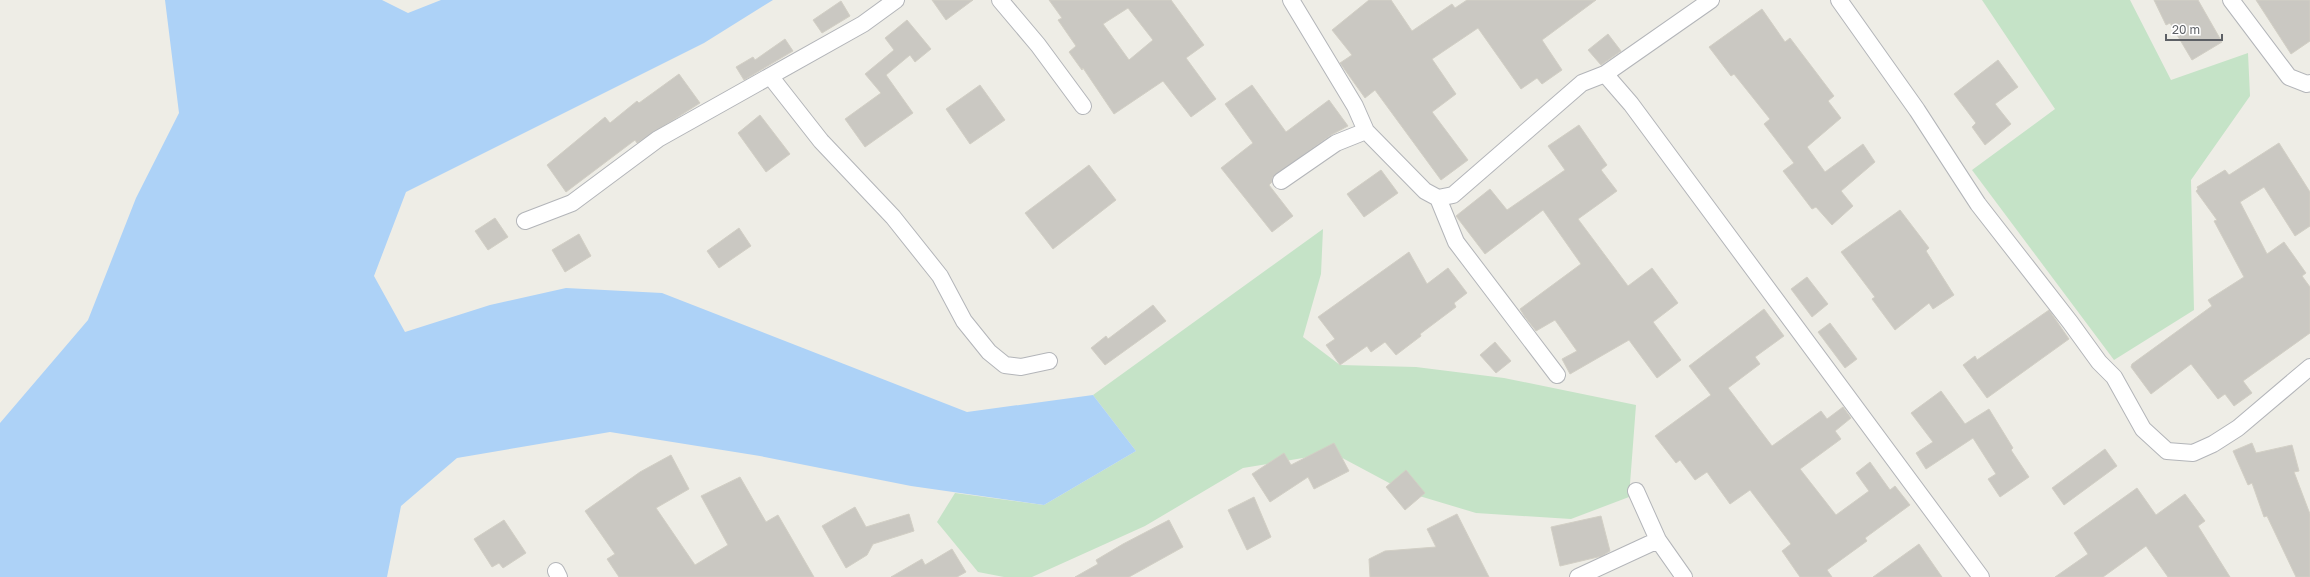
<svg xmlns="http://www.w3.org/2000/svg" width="2310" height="577" font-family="'Golos Text',sans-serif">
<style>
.green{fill:#c5e3c7}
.water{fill:#add2f7}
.building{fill:#cac8c2;stroke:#d2cfc5;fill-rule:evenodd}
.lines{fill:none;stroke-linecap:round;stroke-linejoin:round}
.street-casing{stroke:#b3b5b9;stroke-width:18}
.street{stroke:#fff;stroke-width:16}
</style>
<rect width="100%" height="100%" fill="#eeede6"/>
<path class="green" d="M1982,0H2130L2171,80L2248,53L2250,96L2191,180L2194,310L2114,360L1972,170L2055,109Z
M1323,229L1321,274L1303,337L1340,365L1416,367L1504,378L1636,405L1629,497L1571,519L1476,513L1406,492L1333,453L1243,468L1145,526L1032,577H1004L978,572L937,522L955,493L1044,505L1136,451L1093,395Z"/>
<path class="water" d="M165,0H382L408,13L441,0H773L704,43L406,192L374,276L405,332L490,305L566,288L662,293L967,412L1093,395L1136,451L1044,505L911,486L760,456L610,432L457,458L401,506L387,577H0V423L88,320L136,198L179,113Z"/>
<path class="building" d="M932,0H973L946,20Z
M1049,0H1171L1204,45L1186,58L1216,99L1191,117L1163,81L1114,114L1083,68L1082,70L1069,52L1076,46L1058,20L1062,18ZM1128,8L1153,40L1129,60L1103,24Z
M1369,0H1391L1412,31L1452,4L1455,8L1467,0H1596L1542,40L1562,70L1542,84L1537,78L1521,89L1478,28L1432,59L1456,94L1432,112L1468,160L1441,180L1375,90L1365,98L1340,63L1352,55L1332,30Z
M2154,0H2198L2222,42L2192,60L2170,23L2166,25Z
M2256,0H2310V41L2291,54Z
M841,1L850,16L822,33L813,20Z
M1762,9L1785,42L1790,38L1834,96L1828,101L1841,118L1807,147L1825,172L1863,144L1875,162L1841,191L1853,206L1832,225L1816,207L1812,209L1783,171L1794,163L1764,124L1770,119L1734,74L1731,76L1709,47Z
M907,20L931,49L915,62L910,55L886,75L913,113L865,147L845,119L881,93L865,74L894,50L885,38Z
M1608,34L1621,51L1601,65L1588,50Z
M785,39L793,51L744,80L736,67L753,57L755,60Z
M1998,60L2018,87L1995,104L2011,124L1985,145L1972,127L1976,123L1954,94Z
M679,74L700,103L637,143L635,140L566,192L547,165L605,117L610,123L637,101L639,103Z
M980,85L1005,120L970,144L946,109Z
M1252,85L1286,132L1329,100L1348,126L1331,135L1273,177L1272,182L1269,185L1293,216L1272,232L1221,168L1253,143L1225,104Z
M760,115L790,154L766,172L738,133Z
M1579,125L1607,165L1601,170L1617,191L1578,219L1628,286L1652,268L1678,303L1653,322L1681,360L1657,378L1629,340L1570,374L1562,359L1577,351L1555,320L1536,331L1525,317L1520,309L1581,264L1543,210L1485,254L1456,216L1490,189L1507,210L1565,170L1548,146Z
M2279,143L2310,192V226L2295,236L2264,187L2240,202L2267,254L2284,242L2306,273L2302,276L2310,287V333L2243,381L2252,393L2234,406L2225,394L2218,399L2191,364L2151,394L2131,367L2132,364L2212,306L2208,300L2244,277L2214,221L2217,220L2196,191L2198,189L2197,187L2225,170L2229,175Z
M1089,165L1116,200L1053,249L1025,213Z
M1381,170L1398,193L1364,217L1347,194Z
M1900,210L1929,248L1926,251L1954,295L1933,309L1929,303L1895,330L1872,299L1875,297L1841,252Z
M495,218L508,237L488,250L475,231Z
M739,228L751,246L719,268L707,251Z
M579,234L591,256L565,272L552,250Z
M1409,252L1427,284L1448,268L1467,293L1454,303L1456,307L1420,334L1421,336L1396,355L1385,342L1371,352L1367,346L1340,365L1326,345L1335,339L1318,317Z
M1807,277L1828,304L1812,317L1791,289Z
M1153,305L1166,321L1105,365L1091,348L1106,336L1108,339Z
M1764,309L1784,336L1755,357L1760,364L1728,388L1772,446L1821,411L1827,419L1843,407L1851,418L1835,431L1841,439L1800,469L1836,515L1869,491L1856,473L1870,462L1890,490L1895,486L1910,505L1865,538L1867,541L1827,570L1832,577H1800L1782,551L1791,544L1750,490L1730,504L1707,472L1695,480L1680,460L1676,463L1655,436L1711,395L1689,366Z
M2049,310L2069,339L1987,398L1963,365L1975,356L1977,360Z
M1830,323L1857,359L1845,368L1818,332Z
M1495,342L1511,361L1496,373L1480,355Z
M1941,391L1965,424L1989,409L2013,448L2011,450L2029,477L2000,497L1988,479L1996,474L1973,438L1926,469L1916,453L1933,442L1911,413Z
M1334,443L1349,471L1314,489L1308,477L1270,502L1252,474L1284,453L1291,465Z
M2252,443L2256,453L2292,445L2299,471L2294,472L2310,514V577H2296L2267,516L2264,517L2252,483L2248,485L2233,451Z
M2105,449L2117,466L2064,505L2052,488Z
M671,455L689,489L656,508L695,565L728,545L701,496L740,477L766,522L778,515L814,577H619L607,559L615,554L585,511L640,472Z
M1406,470L1425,493L1405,510L1386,487Z
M2137,488L2156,515L2185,494L2205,521L2198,526L2230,577H2168L2146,546L2103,577H2055L2088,554L2074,533Z
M1254,497L1271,537L1247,550L1228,510Z
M855,507L866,527L909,514L914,531L873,544L867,555L846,568L822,526Z
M1457,514L1489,577H1370L1369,559L1385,551L1436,547L1427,529Z
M1601,516L1610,551L1602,556L1560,566L1551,527Z
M504,520L526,553L503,568L499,563L492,567L474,539Z
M1169,520L1183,547L1129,577H1075L1098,564L1096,560L1123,544Z
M1919,544L1942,577H1873Z
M952,549L966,572L957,577H891L922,559L925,565Z"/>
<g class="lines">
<defs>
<path id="street" d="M1000,0L1038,45L1083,106
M1291,0L1355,106L1366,131L1425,191L1438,198L1456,242L1557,375
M1839,0L1917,110L1978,204L2070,322L2099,362L2114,377L2143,429L2167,451L2193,453L2213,444L2238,428L2310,367
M2231,0L2289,77L2307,84L2310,83
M1605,74L1631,104L1981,577
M770,76L821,141L893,217L940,276L964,321L989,352L1005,365L1021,367L1049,361
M1281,181L1336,143L1366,131
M1438,198L1453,195L1582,83L1605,74L1711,0
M525,221L572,203L658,139L863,24L896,0
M1636,491L1658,540L1684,577
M556,571L559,577
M1578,577L1658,540"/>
</defs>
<use href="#street" class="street-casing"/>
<use href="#street" class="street"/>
</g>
<path d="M2166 34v6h56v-6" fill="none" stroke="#5d6065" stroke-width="2"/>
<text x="2172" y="34" font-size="12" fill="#5d6065" stroke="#ffffff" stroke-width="3" paint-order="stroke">20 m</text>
</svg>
